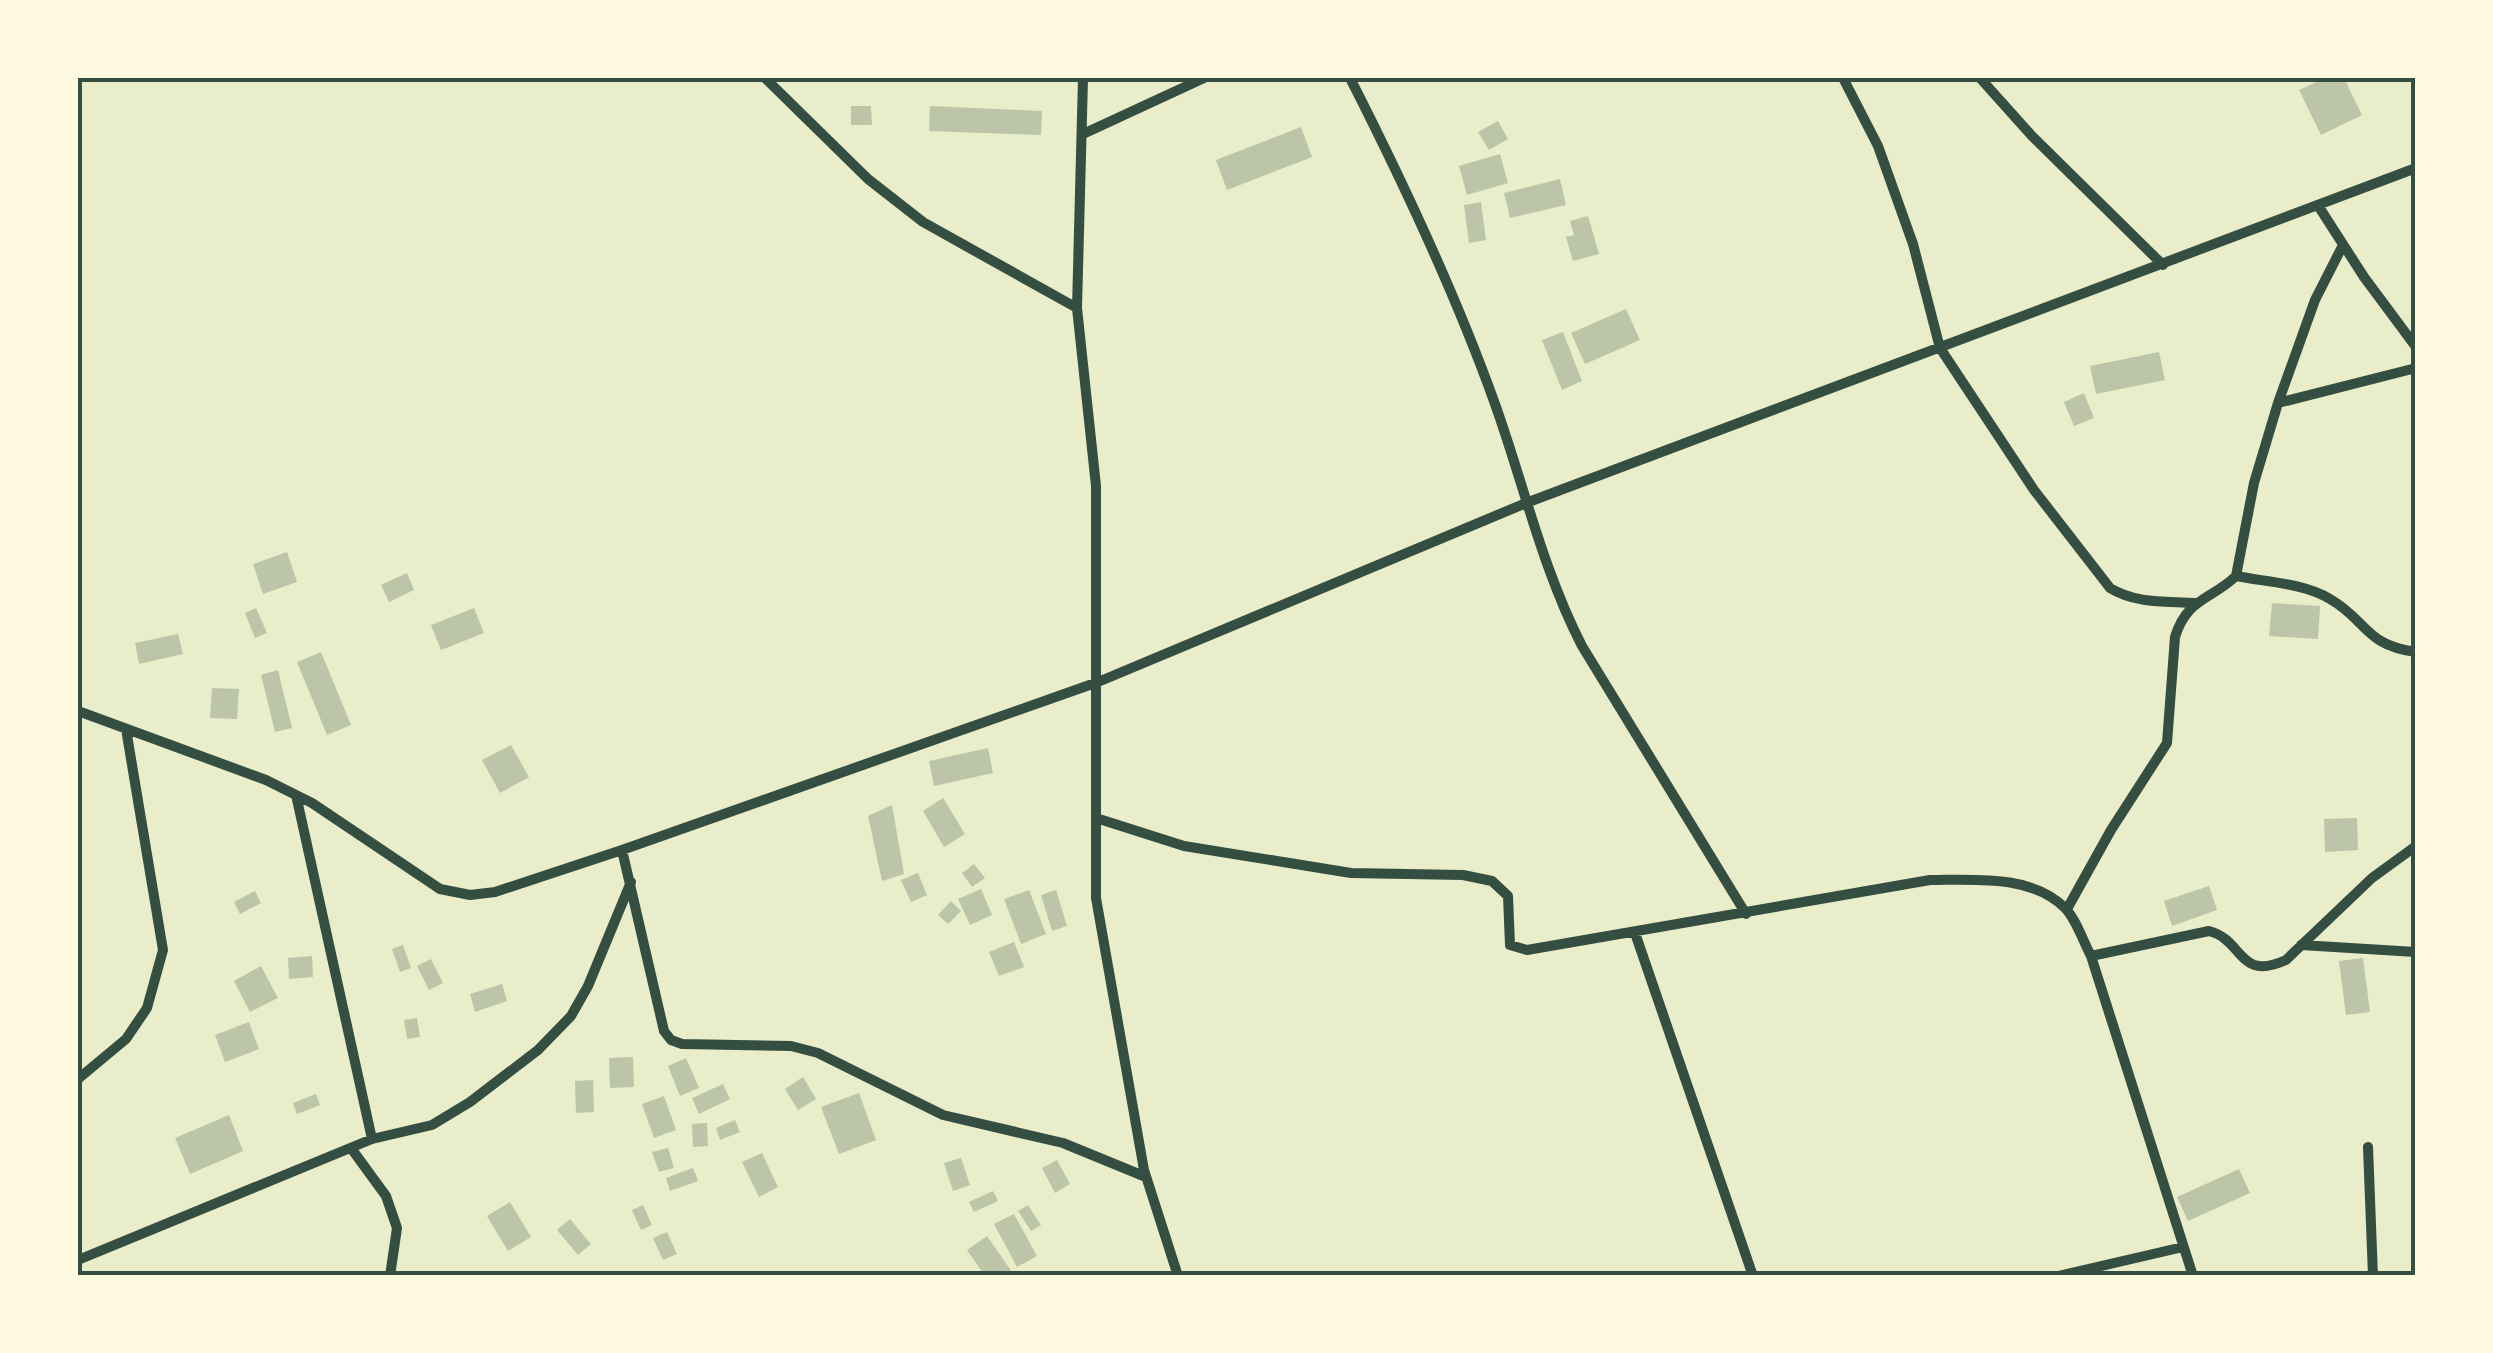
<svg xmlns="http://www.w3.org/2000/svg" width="2493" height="1353" font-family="'Fira Sans Condensed',sans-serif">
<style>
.building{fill:#bcc5a7}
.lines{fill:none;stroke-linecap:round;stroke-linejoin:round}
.minor{stroke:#344e41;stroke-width:10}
.neatline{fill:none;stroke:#344e41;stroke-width:4}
</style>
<rect width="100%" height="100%" fill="#e9edc9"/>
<path class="building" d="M2325,78H2344L2362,115L2321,135L2299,90Z
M851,106H871L872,125H851Z
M930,106L1042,111L1041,135L929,131Z
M1498,121L1508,139L1489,150L1478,132Z
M1301,127L1312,157L1227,190L1216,160Z
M1500,154L1508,183L1467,195L1459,166Z
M1560,179L1566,205L1510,218L1504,193Z
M1481,202L1486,240L1469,243L1464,205Z
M1588,216L1599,254L1573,261L1566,237L1574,235L1570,221Z
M1626,309L1640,340L1585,364L1571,333Z
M1563,332L1582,381L1562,390L1542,340Z
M2159,352L2165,380L2096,394L2090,366Z
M2084,393L2094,418L2074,426L2064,402Z
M287,552L297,582L263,594L253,564Z
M407,573L414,590L389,602L381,585Z
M2272,603L2320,606L2318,639L2269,636Z
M256,608L267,633L255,638L245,613Z
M474,608L484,633L441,650L431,625Z
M178,634L183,654L139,664L135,643Z
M321,652L351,725L327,735L297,662Z
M278,670L292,728L275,732L261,675Z
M212,688L239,689L237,719L210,718Z
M511,745L529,777L500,793L482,760Z
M988,748L993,773L934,786L929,761Z
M943,798L965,834L944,847L923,811Z
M892,805L904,874L882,881L868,816Z
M2357,818L2358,850L2325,852L2324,819Z
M974,864L985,878L972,887L962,873Z
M918,873L927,895L911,902L901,880Z
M2209,886L2217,910L2172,926L2164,901Z
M981,889L992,915L970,925L958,899Z
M1029,890L1046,934L1021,944L1004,899Z
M1056,890L1067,926L1052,931L1041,895Z
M255,891L261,903L240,914L234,902Z
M951,901L961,911L948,924L938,915Z
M1014,942L1024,967L999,976L989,952Z
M403,945L411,968L400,972L392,949Z
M312,956L313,977L289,979L288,958Z
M2363,958L2370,1012L2346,1015L2339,961Z
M431,959L443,983L429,990L417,966Z
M261,966L278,998L250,1012L234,981Z
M502,984L507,1001L475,1012L470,994Z
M417,1018L420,1037L407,1039L404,1020Z
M249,1022L259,1049L225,1062L215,1035Z
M633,1057L634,1087L610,1088L609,1058Z
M686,1058L699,1088L680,1096L668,1066Z
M803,1077L816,1099L798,1110L785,1089Z
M593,1080L594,1112L576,1113L575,1081Z
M723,1084L730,1099L699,1114L692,1098Z
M859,1093L876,1140L839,1154L821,1107Z
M316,1094L320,1105L297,1114L293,1103Z
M664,1096L676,1130L654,1138L642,1104Z
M229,1115L243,1151L190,1174L175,1138Z
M735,1120L740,1132L720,1140L716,1128Z
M707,1123L708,1146L693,1147L692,1124Z
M668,1148L674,1168L659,1172L652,1152Z
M762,1153L778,1187L759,1197L742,1162Z
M961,1158L970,1185L953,1191L944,1163Z
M1057,1160L1070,1184L1055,1193L1042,1168Z
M693,1168L698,1181L670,1191L666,1178Z
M2239,1169L2250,1193L2188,1221L2177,1197Z
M993,1191L998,1201L974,1212L969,1202Z
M510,1202L531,1237L508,1251L487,1216Z
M643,1205L652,1225L641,1230L632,1210Z
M1028,1205L1041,1225L1031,1231L1018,1211Z
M1014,1214L1037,1256L1017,1267L994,1224Z
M570,1219L591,1244L578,1255L557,1230Z
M667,1232L677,1254L663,1260L653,1238Z
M987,1236L1012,1272L1007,1276H985L967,1250Z"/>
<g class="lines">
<path class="minor" d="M765,78L868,179L923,222L1077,308
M1083,78L1077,308L1096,486V898L1144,1170L1178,1276
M1350,78C1404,184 1455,292 1495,404C1524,485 1542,568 1582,646L1746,914
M1843,78L1878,146L1913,244L1940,348L2034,490L2110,588C2136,604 2166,601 2195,603
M1980,78L2031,135L2163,265
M1083,134L1204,78
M2319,207L2364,277L2416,347
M2278,403L2416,368
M2236,576C2266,582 2303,583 2330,599C2367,620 2364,645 2416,652
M78,711L266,780L312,803L440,889L470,895L495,892L622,850L1098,682L1526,503L2416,168
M296,795L372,1139
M1096,818L1184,846L1351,873L1463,875L1492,881L1508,896L1510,945L1527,950L1930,880C1973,880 2031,874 2065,908C2076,919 2083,941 2091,956L2193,1276
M622,850L664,1031L671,1040L682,1044L791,1046L818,1053L943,1115L1063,1143L1146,1177
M2067,909L2111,830L2167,743L2175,637C2187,598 2211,600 2236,576L2254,483L2278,403L2315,300L2343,245
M1635,933L1753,1276
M2301,945L2416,952
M2091,956L2209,931C2244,940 2238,982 2286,960L2372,878L2416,846
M78,1079L126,1039L147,1008L163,950L126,729
M2368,1147L2373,1276
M351,1148L386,1196L397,1228L390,1276
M78,1260L372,1139L432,1125L470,1102L538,1050L571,1016L588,986L631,882
M2058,1276L2183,1247"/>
</g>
<rect width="2493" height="1353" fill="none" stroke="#fefae0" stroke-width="160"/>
<rect x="80" y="80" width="2333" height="1193" class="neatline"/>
</svg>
